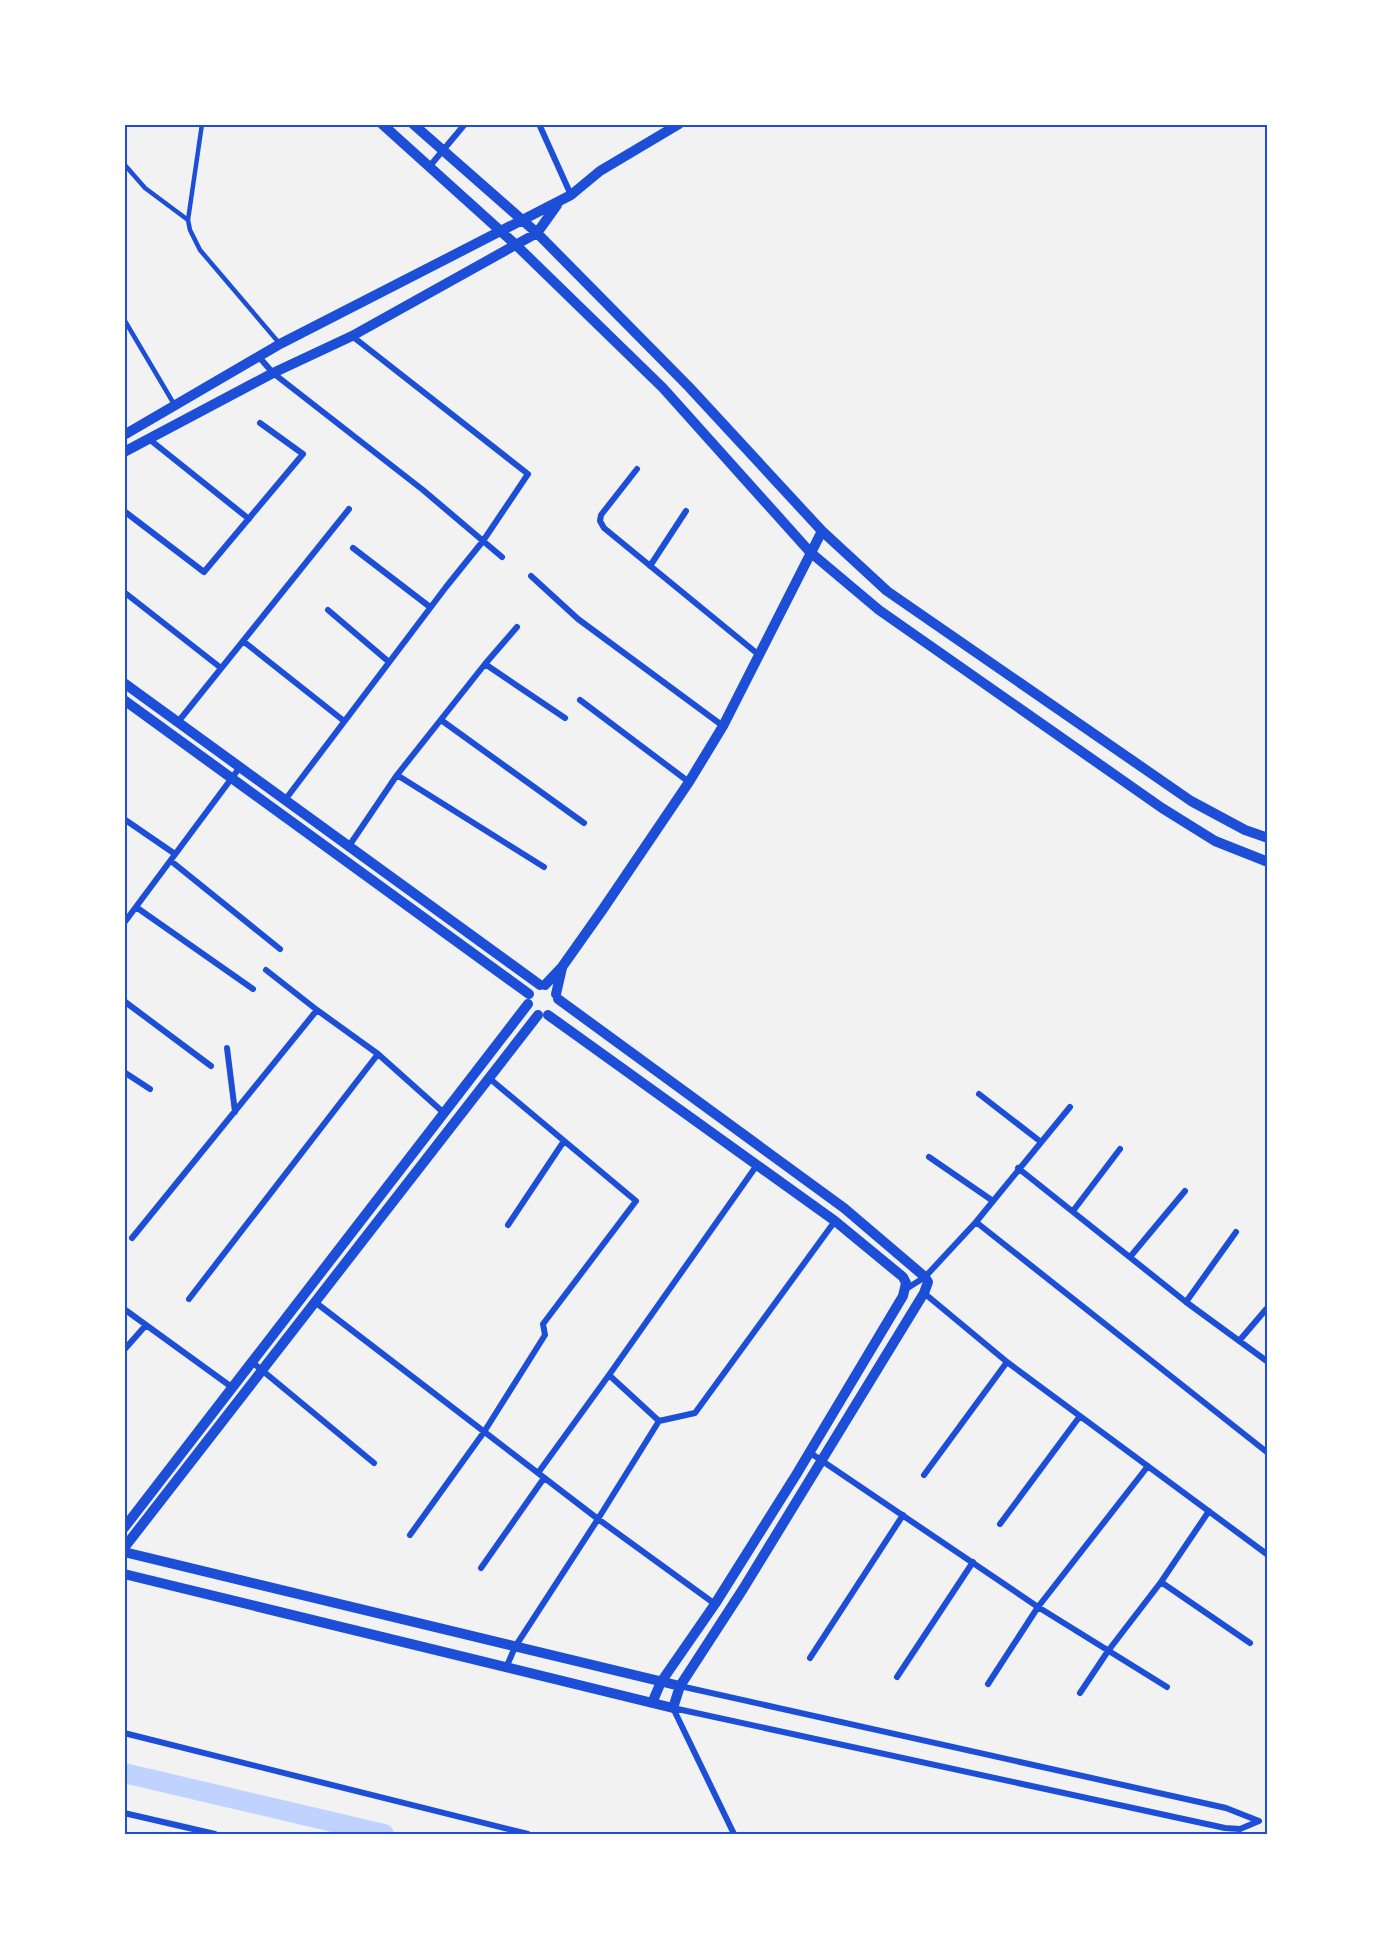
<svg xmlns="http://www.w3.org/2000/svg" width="1392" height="1959" font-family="Signika,sans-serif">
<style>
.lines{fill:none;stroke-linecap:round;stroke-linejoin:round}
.canal{stroke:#bfd3fe;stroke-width:20}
.service{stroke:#1d4ed8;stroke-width:4.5}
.minor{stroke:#1d4ed8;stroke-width:6}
.tertiary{stroke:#1d4ed8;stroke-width:10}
.neatline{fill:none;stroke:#1d4ed8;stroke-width:2}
</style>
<rect width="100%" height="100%" fill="#f2f2f2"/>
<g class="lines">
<path class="canal" d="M124,1773L384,1834"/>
<path class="service" d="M202,124L188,220L190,230L200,250L280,344
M124,164L145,188L188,220
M125,321L174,404"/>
<path class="minor" d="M539,124L571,195
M429,167L465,124
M259,357L273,373L423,490L502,557
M149,439L249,519
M637,469L601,515L600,521L604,528L759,655
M124,511L204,572L303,454L260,423
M353,548L430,607
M650,566L686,511
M531,576L578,619L723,726
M124,592L221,668
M328,610L389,662
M243,641L344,721
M485,664L565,718
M580,700L689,782
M441,720L584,823
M178,722L349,509
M397,775L544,867
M285,800L446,587L483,541L528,474L352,336
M124,819L175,854
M349,846L397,775L485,664L517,627
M171,861L280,949
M136,907L253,989
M124,923L240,767
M266,970L317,1010L378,1054L444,1113
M124,1001L211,1066
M227,1048L235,1112
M124,1072L150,1089
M979,1094L1041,1142
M929,1157L993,1201
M1018,1168L1186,1302L1268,1362
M1073,1211L1120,1149
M976,1222L1070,1107
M508,1225L564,1141
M132,1238L317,1010
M1130,1257L1185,1191
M906,1289L925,1277L976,1222L1268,1453
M924,1293L1007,1362L1268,1555
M189,1299L378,1054
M315,1302L598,1519L659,1421L609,1375L757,1165
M1186,1302L1236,1232
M124,1309L233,1388
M1239,1341L1268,1307
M124,1350L146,1325
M252,1362L374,1463
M659,1421L695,1413L835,1221
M809,1452L1038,1607L1167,1687
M538,1473L609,1375
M924,1475L1007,1362
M1209,1511L1161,1582L1250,1643
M1000,1524L1080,1416
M410,1535L484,1432L545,1335L543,1324L636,1201L489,1078
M481,1568L544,1478
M810,1658L903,1515
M506,1668L515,1647L598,1519L715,1604
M897,1677L973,1562
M988,1684L1038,1607L1148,1466
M680,1686L1226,1808L1259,1821
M1080,1693L1108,1651L1161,1582
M673,1708L1225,1828L1240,1829L1259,1821
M673,1708L734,1834
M124,1733L528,1834
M124,1813L215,1834"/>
<path class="tertiary" d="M382,124L516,245L663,388L810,552L879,610L1162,808L1215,841L1268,862
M413,124L537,233L689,387L822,531L887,591L1191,801L1245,830L1268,838
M124,435L280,344L571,195L600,171L679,124
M124,452L273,373L352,336L537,233L557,205
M124,683L540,985
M124,700L529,994
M545,985L562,967L603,909L689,782L723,726L822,531
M556,994L562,968
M548,1015L835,1221L903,1277L906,1283L903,1296L796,1475L715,1604L661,1682L652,1703
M124,1528L528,1004
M124,1548L538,1015
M124,1552L680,1686
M124,1574L673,1708L680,1686L743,1589L924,1293L928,1282L925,1277L844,1208L558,999"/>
</g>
<rect width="1392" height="1959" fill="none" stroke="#ffffff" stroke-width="252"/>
<rect x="126" y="126" width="1140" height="1707" class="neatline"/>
</svg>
